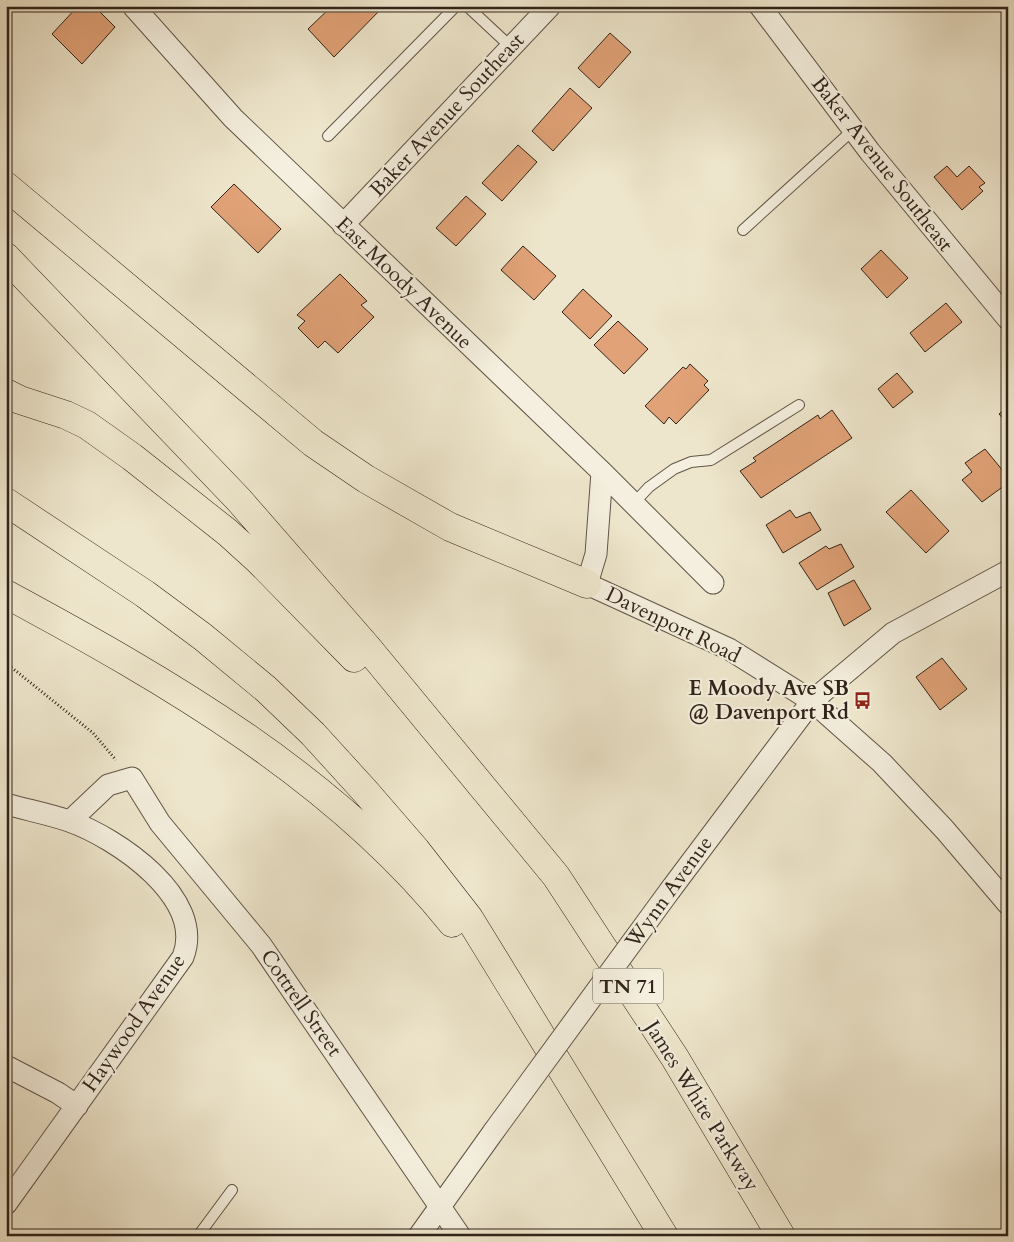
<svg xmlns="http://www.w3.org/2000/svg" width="1014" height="1242" font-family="Cardo,serif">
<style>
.building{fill:#e1a277;stroke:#30231a}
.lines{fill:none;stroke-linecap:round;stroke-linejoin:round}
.lane-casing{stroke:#605446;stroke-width:12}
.street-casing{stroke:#605446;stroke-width:23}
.highway-casing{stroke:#30231a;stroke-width:29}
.path{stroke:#30231a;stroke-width:3;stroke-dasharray:1 2.5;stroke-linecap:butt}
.lane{stroke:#f4efde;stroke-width:10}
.street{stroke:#f4efde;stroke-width:21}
.highway{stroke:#eee6cc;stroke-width:28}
.street-bridge-casing{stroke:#605446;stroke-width:23;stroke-linecap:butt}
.street-bridge{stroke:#f4efde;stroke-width:21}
.labels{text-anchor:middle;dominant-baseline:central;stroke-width:4.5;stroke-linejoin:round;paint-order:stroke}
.shield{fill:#f4efde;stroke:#6b6055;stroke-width:1}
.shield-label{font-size:20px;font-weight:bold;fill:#30231a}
.street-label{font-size:21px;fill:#30231a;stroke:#f4efde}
.poi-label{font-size:21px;font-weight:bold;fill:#30231a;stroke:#f4efde;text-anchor:end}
</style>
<rect width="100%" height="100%" fill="#eee6cc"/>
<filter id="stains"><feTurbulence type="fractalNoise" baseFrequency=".004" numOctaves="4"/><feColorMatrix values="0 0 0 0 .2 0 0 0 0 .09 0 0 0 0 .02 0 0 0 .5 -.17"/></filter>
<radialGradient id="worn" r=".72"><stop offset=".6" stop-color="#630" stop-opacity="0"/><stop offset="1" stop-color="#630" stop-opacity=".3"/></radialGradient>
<path class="building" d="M78,6H94L115,27L82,64L52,34Z
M332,6H384L334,57L308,29Z
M610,33L631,52L599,88L578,68Z
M570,88L592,108L553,151L532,131Z
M518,145L537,162L502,201L482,183Z
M947,166L957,177L969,166L985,183L979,187L983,191L962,210L934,177Z
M234,184L281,229L258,253L211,207Z
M466,196L486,214L456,246L436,228Z
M523,246L556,276L534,300L501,270Z
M881,250L908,278L887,298L861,269Z
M340,274L367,301L361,305L374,317L338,353L325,341L318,348L298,328L305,321L297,315Z
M583,289L612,316L590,339L562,312Z
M946,303L962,322L925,352L910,333Z
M618,321L648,349L624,374L594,345Z
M690,364L708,381L704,385L709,390L676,424L669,417L664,424L645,406L683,367L686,369Z
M897,373L913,392L893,408L878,389Z
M1008,407V424L999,414Z
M832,410L852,438L761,498L740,471L756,461L753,458L818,415L820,419Z
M985,449L1008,477V483L982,502L962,480L972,472L965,463Z
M911,490L949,531L926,553L886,512Z
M790,510L796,518L810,512L821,530L783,553L766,525Z
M841,544L854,567L817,590L799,563L826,546L829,549Z
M854,580L871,609L844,626L828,593Z
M942,658L967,689L940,710L916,677Z"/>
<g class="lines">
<defs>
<path id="lane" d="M467,6L511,47
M328,136L456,6
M743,230L853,130
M634,503L649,487L674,469L691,462L711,460L799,405
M198,1236L232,1190"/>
<path id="street" d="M133,6L233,118L602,472L713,583
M760,6L870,152L1008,319
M343,225L550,6
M602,472L596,554L587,584L729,649L812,701L882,763L945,830L1008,904
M6,804C27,810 49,814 69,821C117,838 206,898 183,957L6,1204
M70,821L108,785L132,778L160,823L261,945L460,1236
M671,889L812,701L893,633L1008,571
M6,1066L58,1093L77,1106
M419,1236L494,1131"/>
<path id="highway" d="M6,186L313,443L366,479L450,527L587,584
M6,257L239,500L367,647L556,876L675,1058L781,1236
M6,393L20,400L66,415L87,425L132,457L227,532L259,561L354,658
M6,502L145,594L203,637L266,689L313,734L364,790L416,850L469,918L664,1236
M6,594C167,681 336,778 452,923"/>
</defs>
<use href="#lane" class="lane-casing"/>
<use href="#street" class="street-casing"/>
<use href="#highway" class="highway-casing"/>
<path class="path" d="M6,663L93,733L116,760"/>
<use href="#lane" class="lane"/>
<use href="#street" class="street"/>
<use href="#highway" class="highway"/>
<defs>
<path id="street-bridge" d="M494,1131L671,889"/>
</defs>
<use href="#street-bridge" class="street-bridge-casing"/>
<use href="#street-bridge" class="street-bridge"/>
</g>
<defs>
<symbol id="bus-bare" viewBox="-9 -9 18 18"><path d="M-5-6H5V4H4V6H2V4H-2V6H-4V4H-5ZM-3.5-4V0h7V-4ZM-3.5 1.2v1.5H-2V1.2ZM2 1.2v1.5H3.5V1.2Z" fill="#8f2418" stroke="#f4efde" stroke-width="2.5" paint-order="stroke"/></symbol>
</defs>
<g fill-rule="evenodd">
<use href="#bus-bare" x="850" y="688" width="25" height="25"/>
</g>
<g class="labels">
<rect class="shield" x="593" y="968.5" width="70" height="35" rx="4"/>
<g class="shield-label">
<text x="628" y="986">TN 71</text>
</g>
<g class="street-label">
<text transform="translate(447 115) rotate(-47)">Baker Avenue Southeast</text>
<text transform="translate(882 164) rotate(52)">Baker Avenue Southeast</text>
<text transform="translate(404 283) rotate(44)">East Moody Avenue</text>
<text transform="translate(673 625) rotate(26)">Davenport Road</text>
<text transform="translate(669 892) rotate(-54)">Wynn Avenue</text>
<text transform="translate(301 1003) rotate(55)">Cottrell Street</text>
<text transform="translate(134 1023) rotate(-55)">Haywood Avenue</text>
<text transform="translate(702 1106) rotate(58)">James White Parkway</text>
</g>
<g class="poi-label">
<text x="849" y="688">E Moody Ave SB<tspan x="849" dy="24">@ Davenport Rd</tspan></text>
</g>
</g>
<rect width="1014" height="1242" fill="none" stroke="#eee6cc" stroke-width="25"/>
<rect x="8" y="8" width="999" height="1227" fill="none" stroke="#30231a" stroke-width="2.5"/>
<rect x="12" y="12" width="989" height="1217" fill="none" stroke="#30231a"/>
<rect width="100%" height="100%" filter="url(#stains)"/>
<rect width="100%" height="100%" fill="url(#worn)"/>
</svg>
